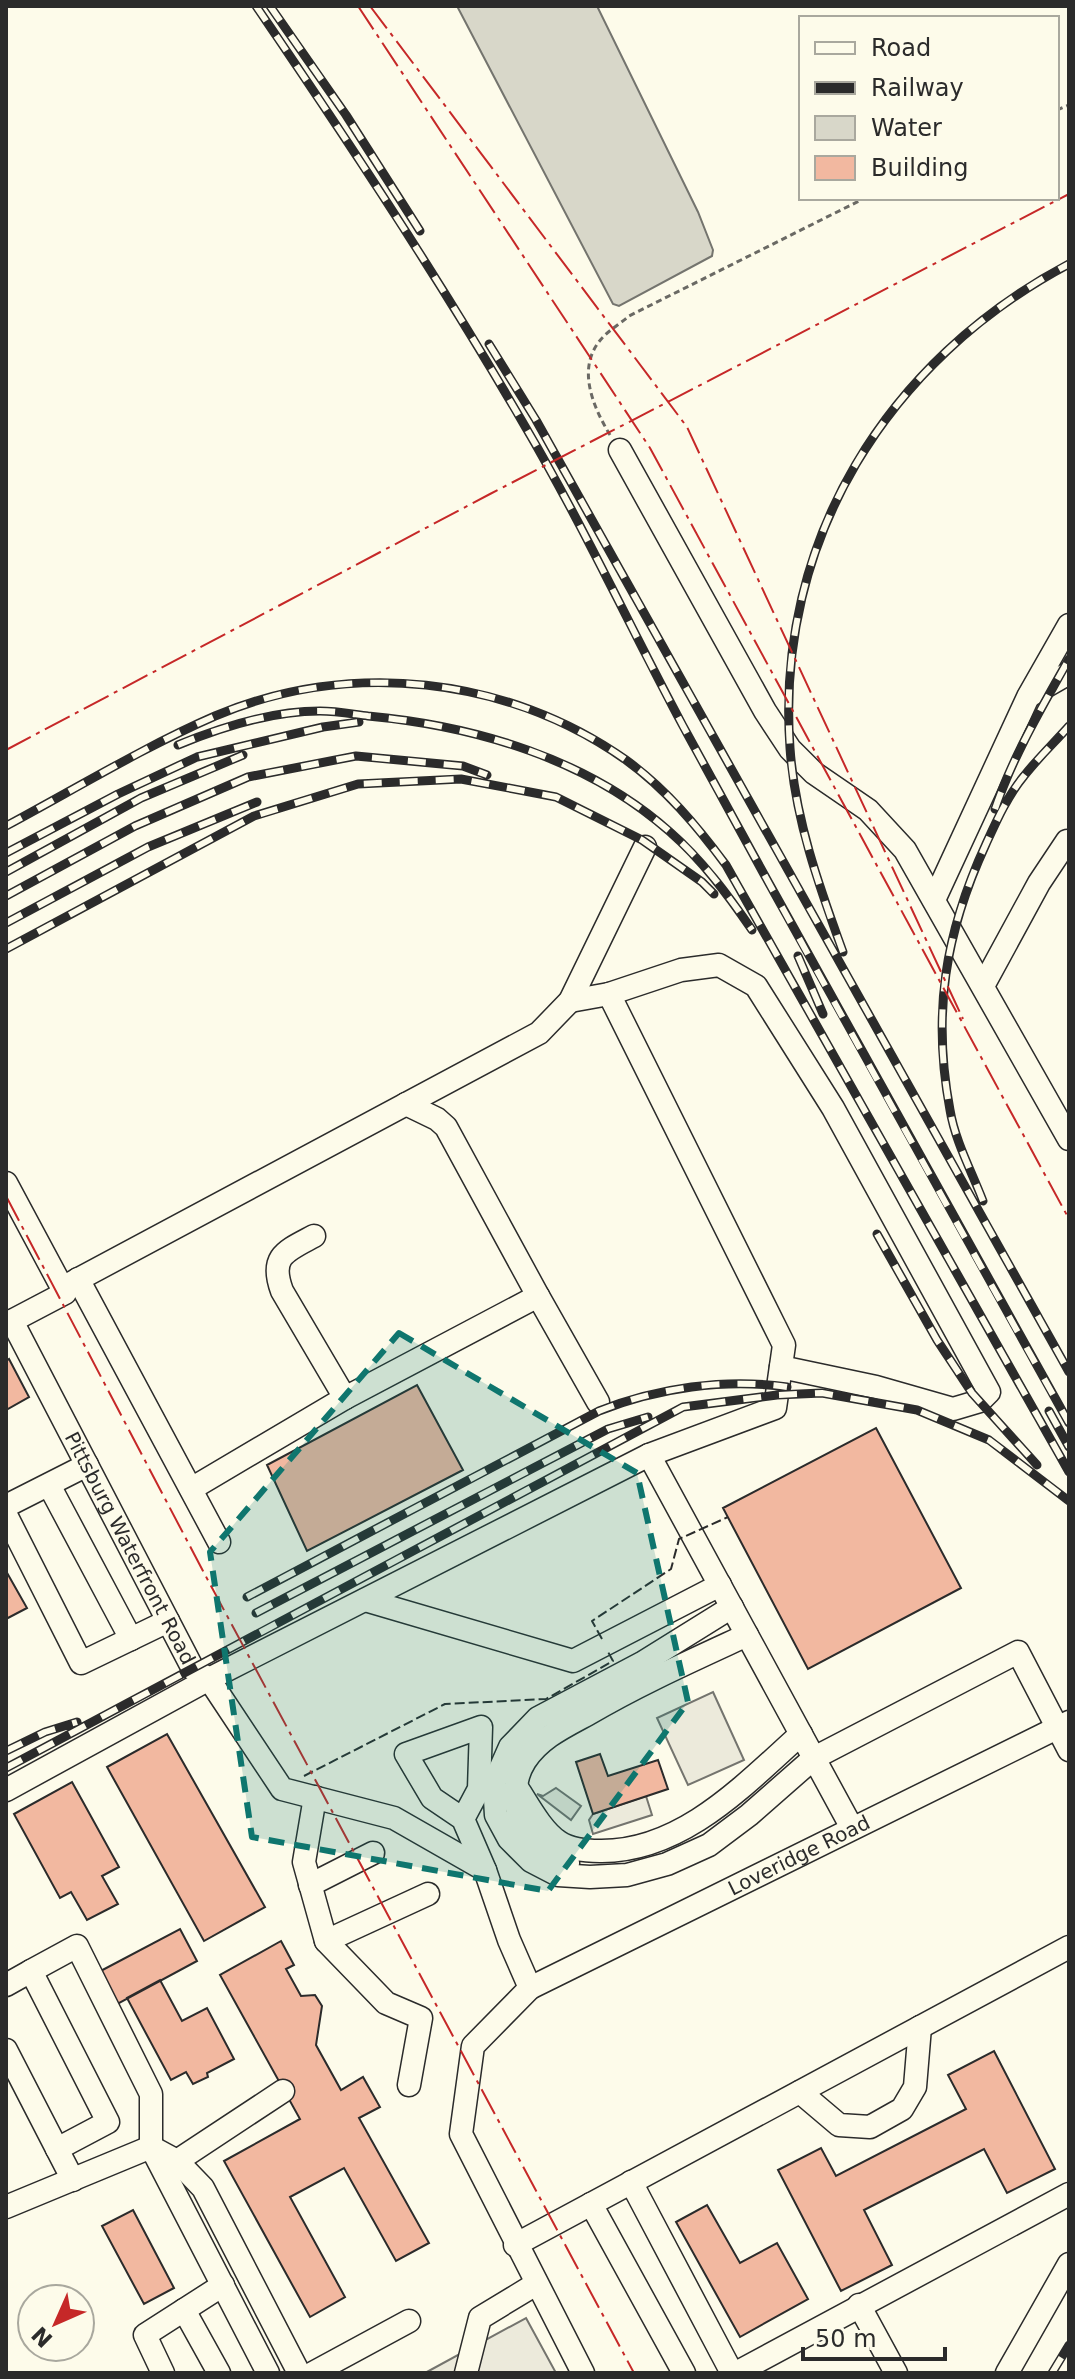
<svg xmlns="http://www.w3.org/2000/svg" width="1075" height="2379" font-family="'DejaVu Sans',sans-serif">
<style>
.parking{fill:#eceadb;stroke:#74746e;stroke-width:2}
.water{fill:#d8d7c9;stroke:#74746e;stroke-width:2}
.building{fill:#f2b8a0;stroke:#2b2b2b;stroke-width:2}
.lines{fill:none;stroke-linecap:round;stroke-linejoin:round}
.minor-casing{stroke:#2b2b2b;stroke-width:25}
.path{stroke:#6a6964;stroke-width:3;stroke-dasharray:6 4;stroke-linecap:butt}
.minor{stroke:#fdfbea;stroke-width:22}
.rail-casing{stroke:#2b2b2b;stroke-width:9}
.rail{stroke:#fdfbea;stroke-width:6;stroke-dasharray:18;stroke-linecap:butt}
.fence{stroke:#2b2b2b;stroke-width:2;stroke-dasharray:10 4;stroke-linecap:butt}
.power{stroke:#c62828;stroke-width:2;stroke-dasharray:28 6 4 6;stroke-linecap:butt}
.marked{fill:#0f766e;fill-opacity:0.2;stroke:#0f766e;stroke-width:6;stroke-dasharray:16 10;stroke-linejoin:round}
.labels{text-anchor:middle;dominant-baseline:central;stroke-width:6;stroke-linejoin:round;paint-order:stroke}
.street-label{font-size:20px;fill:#2b2b2b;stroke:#fdfbea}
</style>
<rect width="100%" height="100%" fill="#fdfbea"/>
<path class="parking" d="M713,1692L744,1760L688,1785L657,1718Z
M556,1788L581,1806L571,1820L537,1794L543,1796Z
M646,1796L652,1815L593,1834L589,1820L593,1814Z
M526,2318L556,2373H425Z"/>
<path class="water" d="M457,6H597L698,212L713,250L712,256L619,306L613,304Z"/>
<path class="building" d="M9,1359L29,1397L6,1410V1361Z
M417,1385L463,1470L307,1551L267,1465Z
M876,1428L961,1588L808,1669L723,1508Z
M6,1571L27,1608L6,1619Z
M167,1734L265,1907L204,1941L107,1767Z
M600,1754L608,1776L658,1760L668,1789L593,1814L576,1762Z
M72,1782L119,1867L102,1876L118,1904L87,1920L71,1892L60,1898L14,1814Z
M180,1929L197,1961L110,2008L93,1975Z
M281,1941L294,1965L286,1969L301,1996L315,1995L322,2006L316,2045L341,2090L363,2077L380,2107L359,2118L429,2243L396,2261L344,2168L290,2197L345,2297L310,2317L224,2161L300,2119L220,1975Z
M160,1980L182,2021L207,2008L234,2059L207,2073L208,2077L193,2084L186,2072L171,2080L127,1998Z
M994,2051L1055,2169L1007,2193L984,2149L864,2210L892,2265L841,2291L778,2170L821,2148L836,2176L966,2109L948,2075Z
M707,2205L740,2263L777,2243L808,2299L740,2337L676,2222Z
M133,2210L174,2288L144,2304L102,2226Z"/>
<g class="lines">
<defs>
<g id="minor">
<path d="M620,450L765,711L790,749L814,773L868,810L905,850L1069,1139"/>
<path d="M1029,696L1069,673"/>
<path d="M934,900L1028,697L1069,625"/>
<path d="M983,986L1039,883L1067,841"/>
<path d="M609,994L681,970L719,965L756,986L833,1108L989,1392L980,1401L953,1409L876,1387L781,1367"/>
<path d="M406,1104L437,1119L446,1127L538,1296"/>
<path d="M6,1183L65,1293L6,1324"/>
<path d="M78,1279L219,1542"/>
<path d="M62,1288L539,1033L570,1001L645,847"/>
<path id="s1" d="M12,1321L193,1669L209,1679L282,1789L394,1818L485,1870L509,1940L530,1988L473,2046L461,2134L583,2373"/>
<path d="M345,1398L538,1296L598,1402"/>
<path d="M649,1455L852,1828"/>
<path d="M49,1485L131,1639"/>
<path d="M191,1489L345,1398L282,1291C269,1256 286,1251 314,1236"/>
<path d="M6,1506L87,1465"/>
<path d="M6,1515L81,1663L168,1621"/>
<path d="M365,1600L573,1661L720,1585"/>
<path d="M732,1607L642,1663L538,1718L510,1747L494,1783L496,1815L509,1839L531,1861L558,1875L590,1877L627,1875L667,1864L709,1845L749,1815L814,1758L1018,1652L1069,1750"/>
<path d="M518,1789C529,1806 542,1831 559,1842C571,1850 587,1851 600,1851C682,1852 744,1785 801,1734"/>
<path d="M6,1790L209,1679L649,1455L775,1408L784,1345L609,994L570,1001"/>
<path d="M315,1797L304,1862L326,1941L386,2003L421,2018L409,2085"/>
<path d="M463,1819L479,1789L481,1727L406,1754L432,1798L463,1819L485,1870"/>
<path d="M568,1863C547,1860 527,1838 520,1819C513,1799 513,1780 525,1761C540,1738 564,1727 588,1714C639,1684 693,1660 747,1635"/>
<path d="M310,1885L373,1853"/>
<path d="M326,1941L428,1894"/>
<path d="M31,1971L77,1946L151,2094V2147L268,2373"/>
<path d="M6,1985L31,1971L108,2122L57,2149"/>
<path id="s2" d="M530,1988L1069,1722"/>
<path d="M6,2050L73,2180"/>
<path d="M800,2092L839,2125L870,2127L902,2109L915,2087L920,2027"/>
<path d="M177,2161L283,2091"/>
<path d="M631,2182L732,2373"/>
<path d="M591,2204L684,2373"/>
<path d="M6,2207L151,2147L177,2161L203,2188L299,2373"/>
<path d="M515,2245L1069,1947"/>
<path d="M859,2305L896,2373"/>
<path d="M184,2310L219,2373"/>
<path d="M163,2373L145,2335L223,2285"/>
<path d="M313,2373L409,2321"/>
<path d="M466,2373L480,2318L536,2284"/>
<path d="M736,2373L1069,2194"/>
<path d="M1007,2373L1069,2264"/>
</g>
</defs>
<use href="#minor" class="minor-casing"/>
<path class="path" d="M1057,110L1069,105
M610,435C592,405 575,365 604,336C611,329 621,323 629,316L865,198"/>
<use href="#minor" class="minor"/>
<defs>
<path id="rail" d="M256,6C350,144 442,283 526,428C583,525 630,627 683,726C810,959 938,1191 1069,1423
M270,6L346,115L420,231
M489,344L536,420L1069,1372
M178,745C221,727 273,711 320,711C336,711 352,714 368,716C476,726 588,759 670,832C702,860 728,895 752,930
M995,809C1013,756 1042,707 1069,659
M6,826C73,790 146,746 215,716C349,659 507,676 626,760C666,789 697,826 726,865L1069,1472
M6,853L118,794L197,757L323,727L359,722
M6,872L141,798L243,755
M6,896L135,826L248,777L356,756L463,766L487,775
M6,923L148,847L257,802
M6,949L254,816L358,784L461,779L556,797L642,840L702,882L714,894
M843,952C819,886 795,819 790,748C775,540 888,360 1069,264
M798,956L823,1014
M983,1201C972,1172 955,1141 950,1110C932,1014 945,933 986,844C996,822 1008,795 1024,776C1038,758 1054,743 1069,726
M877,1234L937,1340L972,1393L1037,1465
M1049,1411L1069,1447
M247,1597L599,1411C657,1388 725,1378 787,1387
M256,1613L608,1429L648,1417
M6,1751L45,1732L77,1722
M6,1768L683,1407L777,1395L822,1393L917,1410L989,1440L1069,1501
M1052,2373L1069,2345"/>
</defs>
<use href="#rail" class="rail-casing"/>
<use href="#rail" class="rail"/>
<path class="fence" d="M602,1639L592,1621L671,1569L679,1539L728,1517
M304,1776L445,1704L546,1699L613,1661L607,1650"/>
<path class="power" d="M358,6L650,448L1069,1219
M370,6L687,427L963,1019
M6,750L490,494L1069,194
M6,1196L203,1571L634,2373"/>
</g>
<path class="marked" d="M399,1333L637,1473L688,1702L548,1891L252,1837L210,1552Z"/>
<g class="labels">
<g class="street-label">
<text stroke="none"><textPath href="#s1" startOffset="256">Pittsburg Waterfront Road</textPath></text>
<text stroke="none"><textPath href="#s2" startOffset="300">Loveridge Road</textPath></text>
</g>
</g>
<rect width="1075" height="2379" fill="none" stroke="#2b2b2b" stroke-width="16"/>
<rect x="799" y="16" width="260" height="184" fill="#fdfbea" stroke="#a9a89e" stroke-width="2"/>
<rect x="815" y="42" width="40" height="12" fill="#fdfbea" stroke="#a9a89e" stroke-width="2"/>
<text x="871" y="56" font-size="24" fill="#2b2b2b">Road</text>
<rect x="815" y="82" width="40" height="12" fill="#2b2b2b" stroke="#a9a89e" stroke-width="2"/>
<text x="871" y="96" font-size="24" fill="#2b2b2b">Railway</text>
<rect x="815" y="116" width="40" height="24" fill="#d8d7c9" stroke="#a9a89e" stroke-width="2"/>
<text x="871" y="136" font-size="24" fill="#2b2b2b">Water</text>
<rect x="815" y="156" width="40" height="24" fill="#f2b8a0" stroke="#a9a89e" stroke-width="2"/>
<text x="871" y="176" font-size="24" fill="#2b2b2b">Building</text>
<g transform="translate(56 2323) rotate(225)"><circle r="38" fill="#fdfbea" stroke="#a9a89e" stroke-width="2"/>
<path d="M0-6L14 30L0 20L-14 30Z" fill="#c62828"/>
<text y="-12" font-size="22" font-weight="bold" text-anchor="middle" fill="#2b2b2b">N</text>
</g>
<path d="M803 2347v12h142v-12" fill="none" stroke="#2b2b2b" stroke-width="4"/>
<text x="815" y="2347" font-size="24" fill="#2b2b2b" stroke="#fdfbea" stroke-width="6" paint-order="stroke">50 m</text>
</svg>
